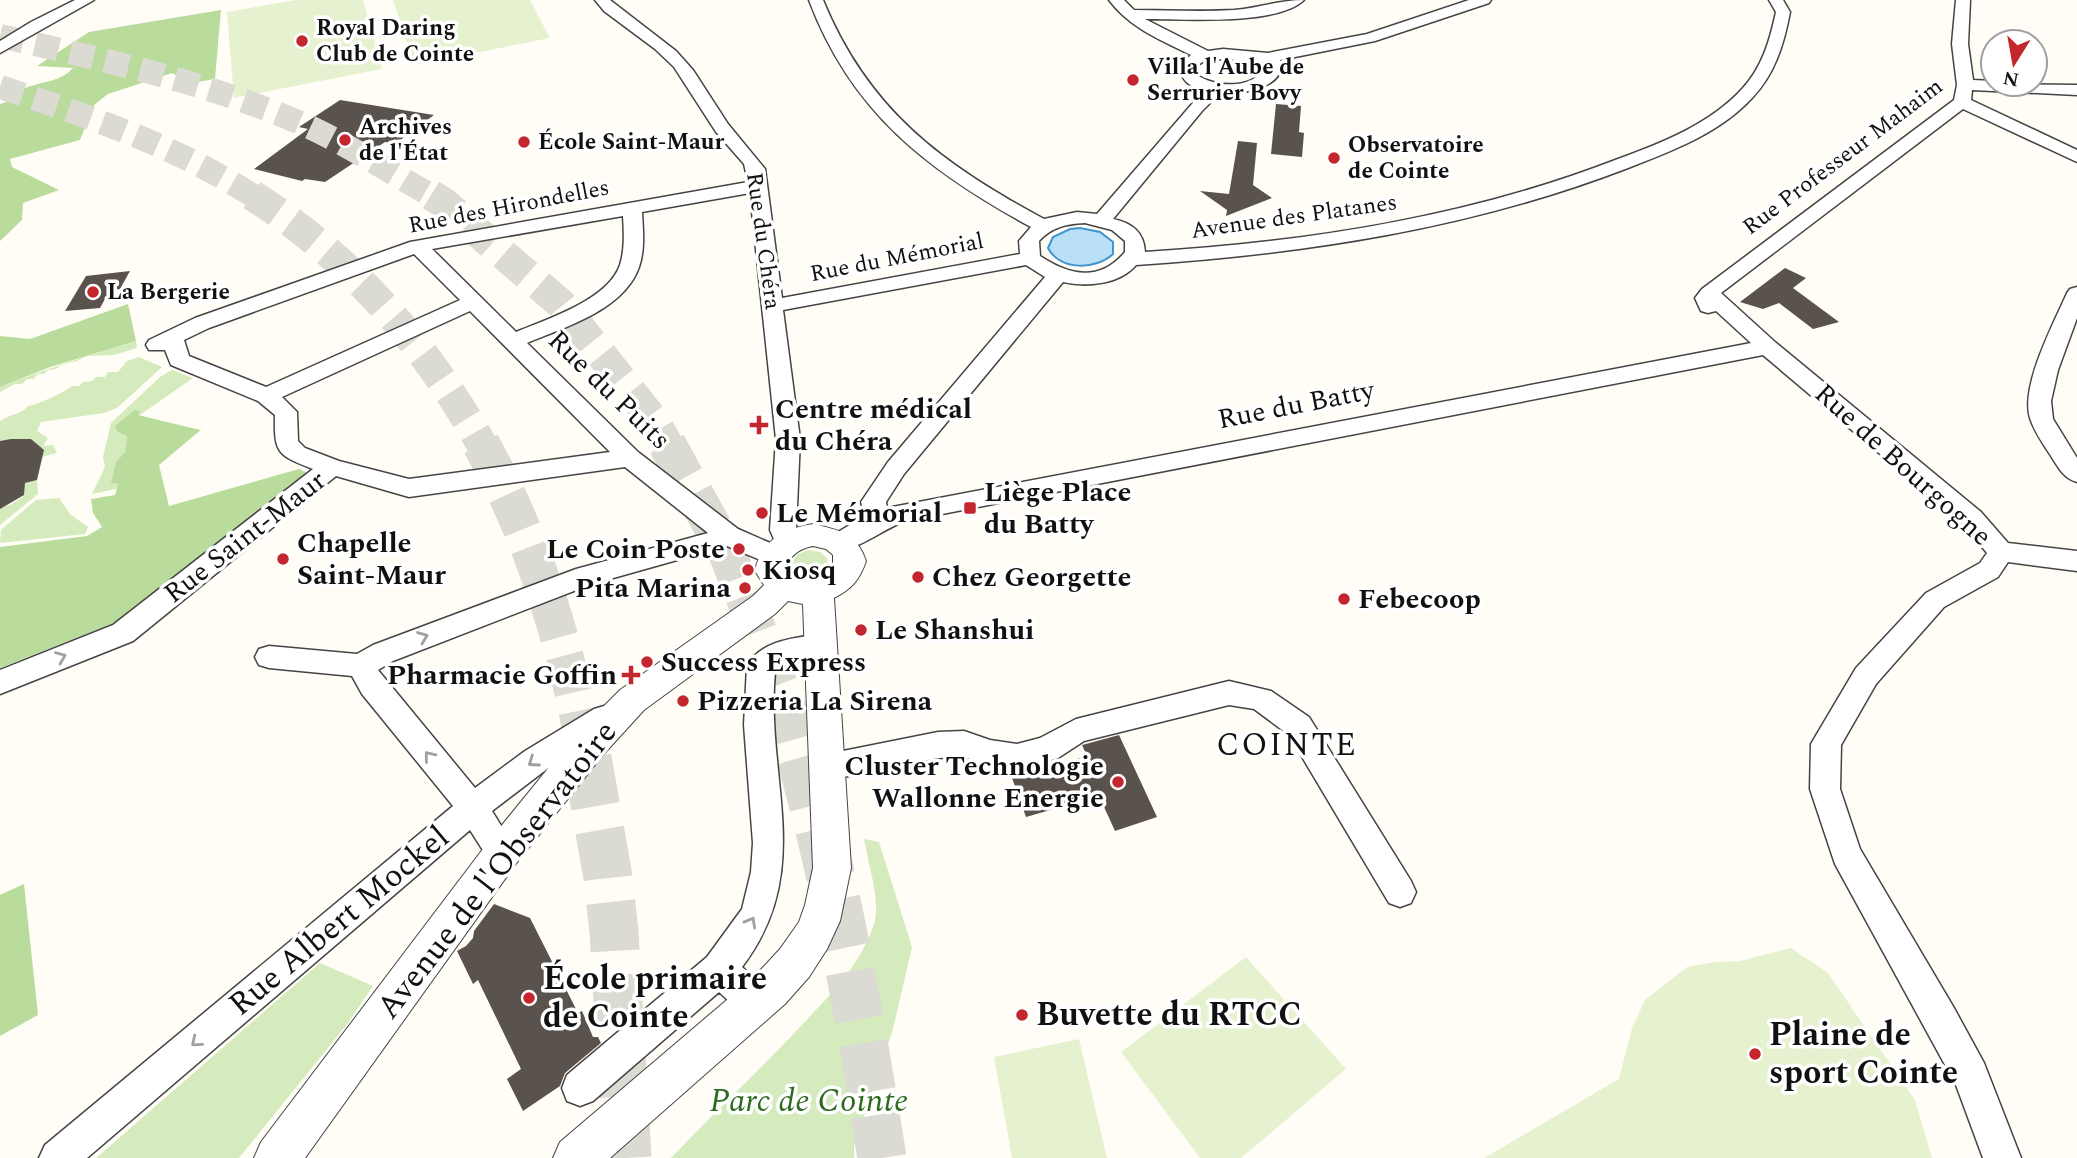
<svg xmlns="http://www.w3.org/2000/svg" width="2077" height="1158" font-family="Spectral,serif">
<style>
.green{fill:#d5ebbd}
.forest{fill:#b9dc9c}
.pitch{fill:#e6f2cf}
.water{fill:#b9e0f7;stroke:#3f96cf;stroke-width:2}
.building{fill:#5a524d}
.lines{fill:none;stroke-linecap:round;stroke-linejoin:round}
.motorway-tunnel-far3{stroke:#dbdad3;stroke-width:24;stroke-dasharray:24 12;stroke-linecap:butt}
.motorway-tunnel-far2{stroke:#dbdad3;stroke-width:31;stroke-dasharray:31 16;stroke-linecap:butt}
.motorway-tunnel-far1{stroke:#dbdad3;stroke-width:38;stroke-dasharray:38 19;stroke-linecap:butt}
.motorway-tunnel{stroke:#dbdad3;stroke-width:49;stroke-dasharray:49 24;stroke-linecap:butt}
.minor-casing{stroke:#444;stroke-width:3}
.tertiary-casing{stroke:#444;stroke-width:2}
.minor{fill:#fff;fill-rule:evenodd}
.tertiary{fill:#fff;fill-rule:evenodd}
.oneway{stroke:#a0a0a0}
.poi-dot{fill:#c4262e;stroke:#fff;stroke-width:2.5}
.labels{text-anchor:middle;dominant-baseline:central;stroke-width:7;stroke-linejoin:round;paint-order:stroke}
.far-poi-label{font-size:23px;font-weight:bold;fill:#111;stroke:#fff;text-anchor:start}
.far-street-label{font-size:23px;fill:#111;stroke:#fff}
.street-label{font-size:28px;fill:#111;stroke:#fff}
.poi-label{font-size:28px;font-weight:bold;fill:#111;stroke:#fff;text-anchor:start}
.quarter-label{font-size:32px;letter-spacing:2px;fill:#111;stroke:#fff}
.near-street-label{font-size:33px;fill:#111;stroke:#fff}
.near-poi-label{font-size:33px;font-weight:bold;fill:#111;stroke:#fff;text-anchor:start}
.near-park-label{font-size:33px;font-style:italic;fill:#2f6b1f;stroke:#fff}
</style>
<rect width="100%" height="100%" fill="#fffdf5"/>
<path class="green" d="M136,341L137,348L114,355L86,356C78,364 64,361 56,369L48,370L44,374H38L33,379H27L22,384H15L0,392V387C45,369 90,355 136,341Z
M139,357L162,367L117,408L104,413L41,422L37,431L48,438L43,446L53,445L57,453L42,457L44,451L31,439L0,441V421C8,415 22,414 28,406C35,406 67,391 72,386H79L83,382L92,381L96,377H105L108,372H118L127,361Z
M172,370L193,378L117,431L127,435L125,452L116,462L112,483L118,484L116,489L92,494L105,467L103,457L111,423L160,377Z
M37,480L38,494L0,525V506L10,505L23,497L24,491L20,484Z
M59,498L70,514L88,527L85,534L0,543L1,530L36,500Z
M808,550L820,552L827,558V563L818,574L807,577L793,572L791,563L797,555Z
M864,839L879,842L912,947L893,1029L854,1146V1158H671C713,1114 758,1072 799,1028C828,997 861,965 874,924C881,901 868,863 864,839Z
M320,963L373,986L348,1023L239,1158H96Z"/>
<path class="forest" d="M221,10L215,79L191,83L172,73L108,94L94,105L80,140L10,159L12,167L59,190L23,203L22,220L0,241V104C10,102 14,92 23,89C41,81 59,83 73,68L37,66L89,32Z
M128,304L136,341L50,367L0,387V336L30,339Z
M135,410L140,412L138,415L200,430L203,428L159,465L169,506L299,469L306,472L300,484L139,613L0,668V547L87,536L102,527L93,513L91,499L115,495L118,484L111,483L116,462L125,452L127,436L117,431L115,426Z
M24,884L38,1015L0,1036V895Z"/>
<path class="pitch" d="M296,0H363L382,69L234,98L227,12Z
M393,0H530L550,38L414,65Z
M1791,948L1828,973L1915,1100L1932,1158H1484L1619,1079L1632,1028L1645,1000L1687,967L1714,962L1740,961Z
M1246,957L1346,1069L1241,1158H1200L1121,1052Z
M1079,1039L1107,1158H1012L994,1057Z"/>
<path class="water" d="M1080,228L1100,232L1113,242V254C1096,270 1060,271 1048,248L1053,237L1070,229Z"/>
<path class="building" d="M340,100L434,115L395,144L385,142L325,182L305,179L302,181L254,169L308,129L299,127Z
M1276,104L1301,106L1299,132L1304,133L1302,157L1271,154Z
M1238,141L1257,143L1253,185L1272,198L1226,216L1227,210L1200,191L1229,194Z
M1785,268L1806,278L1793,288L1839,322L1813,329L1779,303L1763,309L1740,302Z
M130,271L120,289L110,290L100,308L65,311L86,276Z
M11,439H31L44,450L37,480L25,483L24,495L0,509V441Z
M1119,735L1157,817L1115,831L1099,796L1026,817L1012,778L1087,756L1082,745Z
M494,904L530,918L578,1013L582,1011L593,1037H598L601,1043L565,1073L560,1086L523,1111L507,1079L521,1069L478,980L473,984L457,951L466,946L473,938L474,931Z"/>
<g class="lines">
<path class="motorway-tunnel-far3" d="M0,36C100,59 203,81 298,122C345,142 389,172 434,197
M0,87C88,116 176,146 255,197"/>
<path class="motorway-tunnel-far2" d="M252,195C353,260 423,341 482,445
M431,195L444,203L561,304L655,422L668,445"/>
<path class="motorway-tunnel-far1" d="M481,444C535,541 568,651 587,760
M667,444L728,555L784,698L802,760"/>
<path class="motorway-tunnel" d="M587,758L608,877L614,932L627,1158
M801,758C838,890 861,1023 882,1158"/>
<defs>
<path id="minor" d="M75,0H94L0,53V41L31,22Z
M595,0H610L676,51L693,70L728,124L765,169L782,298L1020,254L1019,241L1031,227C928,171 851,112 809,0H823C868,110 942,164 1044,219L1077,212L1097,214L1204,90C1189,86 1182,82 1179,66L1191,55C1161,40 1130,28 1109,0H1124L1134,10C1167,10 1200,12 1234,10C1258,8 1280,0 1304,0C1277,26 1183,19 1145,19L1208,51L1223,49L1268,53L1367,34L1469,0H1491L1489,3L1375,41L1280,60C1287,89 1240,94 1220,93L1202,111L1113,219C1132,223 1144,232 1145,252C1307,242 1466,218 1618,159C1662,143 1710,124 1742,89C1762,68 1770,40 1776,12L1769,0H1783L1790,12C1784,44 1775,74 1752,98C1720,133 1672,151 1628,168C1470,229 1304,254 1136,265C1119,285 1086,287 1063,282L904,474L886,502L887,508L1751,343L1716,311L1708,313L1701,311L1695,298L1702,289L1954,100L1957,85L1952,44L1956,0H1970L1968,44L1973,80L1993,81V84L2077,85V95L1972,90L1971,100L2077,150V162L1963,109L1721,293L1775,342L1981,512L2008,543L2077,551V571L2008,562L1998,577L1944,607L1876,684L1841,745L1840,789L1860,849L1954,1008L1984,1063L2021,1158H1983L1956,1085L1835,864L1810,789L1811,744L1856,668L1926,593L1980,563L1987,553L1963,524L1763,355L906,521C885,527 853,555 833,549L829,542L833,535L865,516L861,502L888,462L1045,277L1026,265L783,310L800,439L796,530L801,543L797,550L785,552L788,556L784,563L775,566L727,546L592,584L393,661L378,670L475,788L525,751L594,709L604,706L614,709L619,718L614,727L547,769L492,811L518,853L513,863L502,867L491,863L470,830L87,1158H39L45,1145L453,806L362,694L352,676L269,668L259,665L255,657L259,649L269,646L357,654L373,645L576,569L708,533L625,467L409,497L336,476L133,641L0,694V670L113,625L313,469C277,455 274,453 275,415L258,401L171,365L165,350H149L146,345L149,340L195,318L410,242L748,182L744,164L716,132L674,67L655,49L604,11ZM1223,59L1264,62L1266,64C1257,90 1216,88 1197,75L1195,67L1204,61ZM750,193L776,439L770,530L777,546L738,529L638,452L527,343C565,327 624,310 639,267C645,250 643,230 642,212ZM623,216C624,232 625,249 620,265C608,300 547,319 516,332L432,249ZM1085,223L1112,230L1125,241V252C1099,283 1069,275 1040,256L1039,241C1052,227 1066,224 1085,223ZM414,254L460,300L266,387L189,356L184,340L209,328ZM470,311L610,452L409,479L339,461L305,448L298,441L297,412L282,397Z
M2077,287V318L2058,370L2051,401L2053,419L2077,458V482C2064,479 2058,467 2051,456C2043,444 2034,431 2030,418C2020,386 2054,323 2067,293L2070,289Z
M821,634L831,637L835,645L831,653L791,660L775,672C765,779 816,870 742,967L768,991L773,1003L768,1015L756,1020L744,1015L719,992L593,1101L580,1106L567,1101L562,1088L567,1075L707,957L742,909L751,872L753,843L744,725L747,666C761,640 795,638 821,634Z
M1229,681L1271,691L1309,717L1411,881L1416,892L1411,903L1400,907L1389,903L1289,735L1254,709L1229,705L1084,741L1058,758L1017,770L990,766L964,757L938,758L828,780L817,776L813,767L817,758L828,754L938,732L964,731L990,740L1017,744L1040,738L1076,719Z"/>
<path id="tertiary" d="M813,524C839,530 857,533 866,561C860,579 852,589 834,598L851,868L840,921L827,949L809,977L785,1004L610,1158H553L560,1142L755,976L780,949L799,922L805,905L813,868L803,604L788,601L775,614L644,710L602,756L515,865L305,1158H254L261,1142L489,841L576,734L620,690L753,596L764,585L755,571C761,540 784,529 813,524ZM813,546L826,549L833,555V567L816,579L793,578L787,570C789,555 799,549 813,546Z"/>
</defs>
<use href="#minor" class="minor-casing"/>
<use href="#tertiary" class="tertiary-casing"/>
<use href="#minor" class="minor"/>
<use href="#tertiary" class="tertiary"/>
</g>
<defs><path id="oneway-chevron" d="M-2-3.5L2.5 0L-2 3.5" fill="none" stroke-width="1.6" stroke-linecap="round" stroke-linejoin="round" transform="scale(1.75)"/></defs>
<g class="oneway">
<use href="#oneway-chevron" transform="translate(423 637) rotate(-21)"/>
<use href="#oneway-chevron" transform="translate(61 657) rotate(-22)"/>
<use href="#oneway-chevron" transform="translate(429 756) rotate(-129)"/>
<use href="#oneway-chevron" transform="translate(533 762) rotate(145)"/>
<use href="#oneway-chevron" transform="translate(751 922) rotate(-61)"/>
<use href="#oneway-chevron" transform="translate(196 1042) rotate(140)"/>
</g>
<g class="poi-dot">
<circle cx="302" cy="41" r="7"/>
<circle cx="1133" cy="80" r="7"/>
<circle cx="345" cy="140" r="7"/>
<circle cx="524" cy="142" r="7"/>
<circle cx="1334" cy="158" r="7"/>
<circle cx="93" cy="292" r="7"/>
<path d="M755.5 414.5h7v7h7v7h-7v7h-7v-7h-7v-7h7z"/>
<rect x="963" y="501" width="14" height="14" rx="3.5"/>
<circle cx="762" cy="513" r="7"/>
<circle cx="739" cy="549" r="7"/>
<circle cx="283" cy="559" r="7"/>
<circle cx="748" cy="570" r="7"/>
<circle cx="918" cy="577" r="7"/>
<circle cx="745" cy="588" r="7"/>
<circle cx="1344" cy="599" r="7"/>
<circle cx="861" cy="630" r="7"/>
<circle cx="647" cy="662" r="7"/>
<path d="M627.5 664.5h7v7h7v7h-7v7h-7v-7h-7v-7h7z"/>
<circle cx="683" cy="701" r="7"/>
<circle cx="1118" cy="782" r="7"/>
<circle cx="529" cy="998" r="7"/>
<circle cx="1022" cy="1015" r="7"/>
<circle cx="1755" cy="1054" r="7"/>
</g>
<g class="labels">
<g class="far-poi-label">
<text x="316" y="28">Royal Daring<tspan x="316" dy="26">Club de Cointe</tspan></text>
<text x="1147" y="67">Villa l'Aube de<tspan x="1147" dy="26">Serrurier Bovy</tspan></text>
<text x="359" y="127">Archives<tspan x="359" dy="26">de l'État</tspan></text>
<text x="538" y="142">École Saint-Maur</text>
<text x="1348" y="145">Observatoire<tspan x="1348" dy="26">de Cointe</tspan></text>
<text x="107" y="292">La Bergerie</text>
</g>
<g class="far-street-label">
<text transform="translate(1843 157) rotate(-37)">Rue Professeur Mahaim</text>
<text transform="translate(509 207) rotate(-11)">Rue des Hirondelles</text>
<text transform="translate(1294 217) rotate(-8)">Avenue des Platanes</text>
<text transform="translate(763 241) rotate(82)">Rue du Chéra</text>
<text transform="translate(897 258) rotate(-11)">Rue du Mémorial</text>
</g>
<g class="street-label">
<text transform="translate(609 390) rotate(44)">Rue du Puits</text>
<text transform="translate(1296 405) rotate(-11)">Rue du Batty</text>
<text transform="translate(1903 465) rotate(42)">Rue de Bourgogne</text>
<text transform="translate(245 537) rotate(-38)">Rue Saint-Maur</text>
</g>
<g class="poi-label">
<text x="775" y="409">Centre médical<tspan x="775" dy="32">du Chéra</tspan></text>
<text x="984" y="492">Liège Place<tspan x="984" dy="32">du Batty</tspan></text>
<text x="776" y="513">Le Mémorial</text>
<text x="297" y="543">Chapelle<tspan x="297" dy="32">Saint-Maur</tspan></text>
<text x="725" y="549" text-anchor="end">Le Coin Poste</text>
<text x="762" y="570">Kiosq</text>
<text x="932" y="577">Chez Georgette</text>
<text x="731" y="588" text-anchor="end">Pita Marina</text>
<text x="1358" y="599">Febecoop</text>
<text x="875" y="630">Le Shanshui</text>
<text x="661" y="662">Success Express</text>
<text x="617" y="675" text-anchor="end">Pharmacie Goffin</text>
<text x="697" y="701">Pizzeria La Sirena</text>
<text x="1104" y="766" text-anchor="end">Cluster Technologie<tspan x="1104" dy="32">Wallonne Energie</tspan></text>
</g>
<g class="quarter-label">
<text x="1287" y="745">COINTE</text>
</g>
<g class="near-street-label">
<text transform="translate(497 870) rotate(-52)">Avenue de l'Observatoire</text>
<text transform="translate(339 921) rotate(-40)">Rue Albert Mockel</text>
</g>
<g class="near-poi-label">
<text x="543" y="979">École primaire<tspan x="543" dy="38">de Cointe</tspan></text>
<text x="1036" y="1015">Buvette du RTCC</text>
<text x="1769" y="1035">Plaine de<tspan x="1769" dy="38">sport Cointe</tspan></text>
</g>
<g class="near-park-label">
<text x="809" y="1101">Parc de Cointe</text>
</g>
</g>
<g transform="translate(2014 63) rotate(191)"><circle r="33" fill="#ffffff" stroke="#a0a0a0" stroke-width="2"/>
<path d="M0-5L12 26L0 18L-12 26Z" fill="#c4262e"/>
<text y="-10" font-size="19" font-weight="bold" text-anchor="middle" fill="#111111">N</text>
</g>
</svg>
